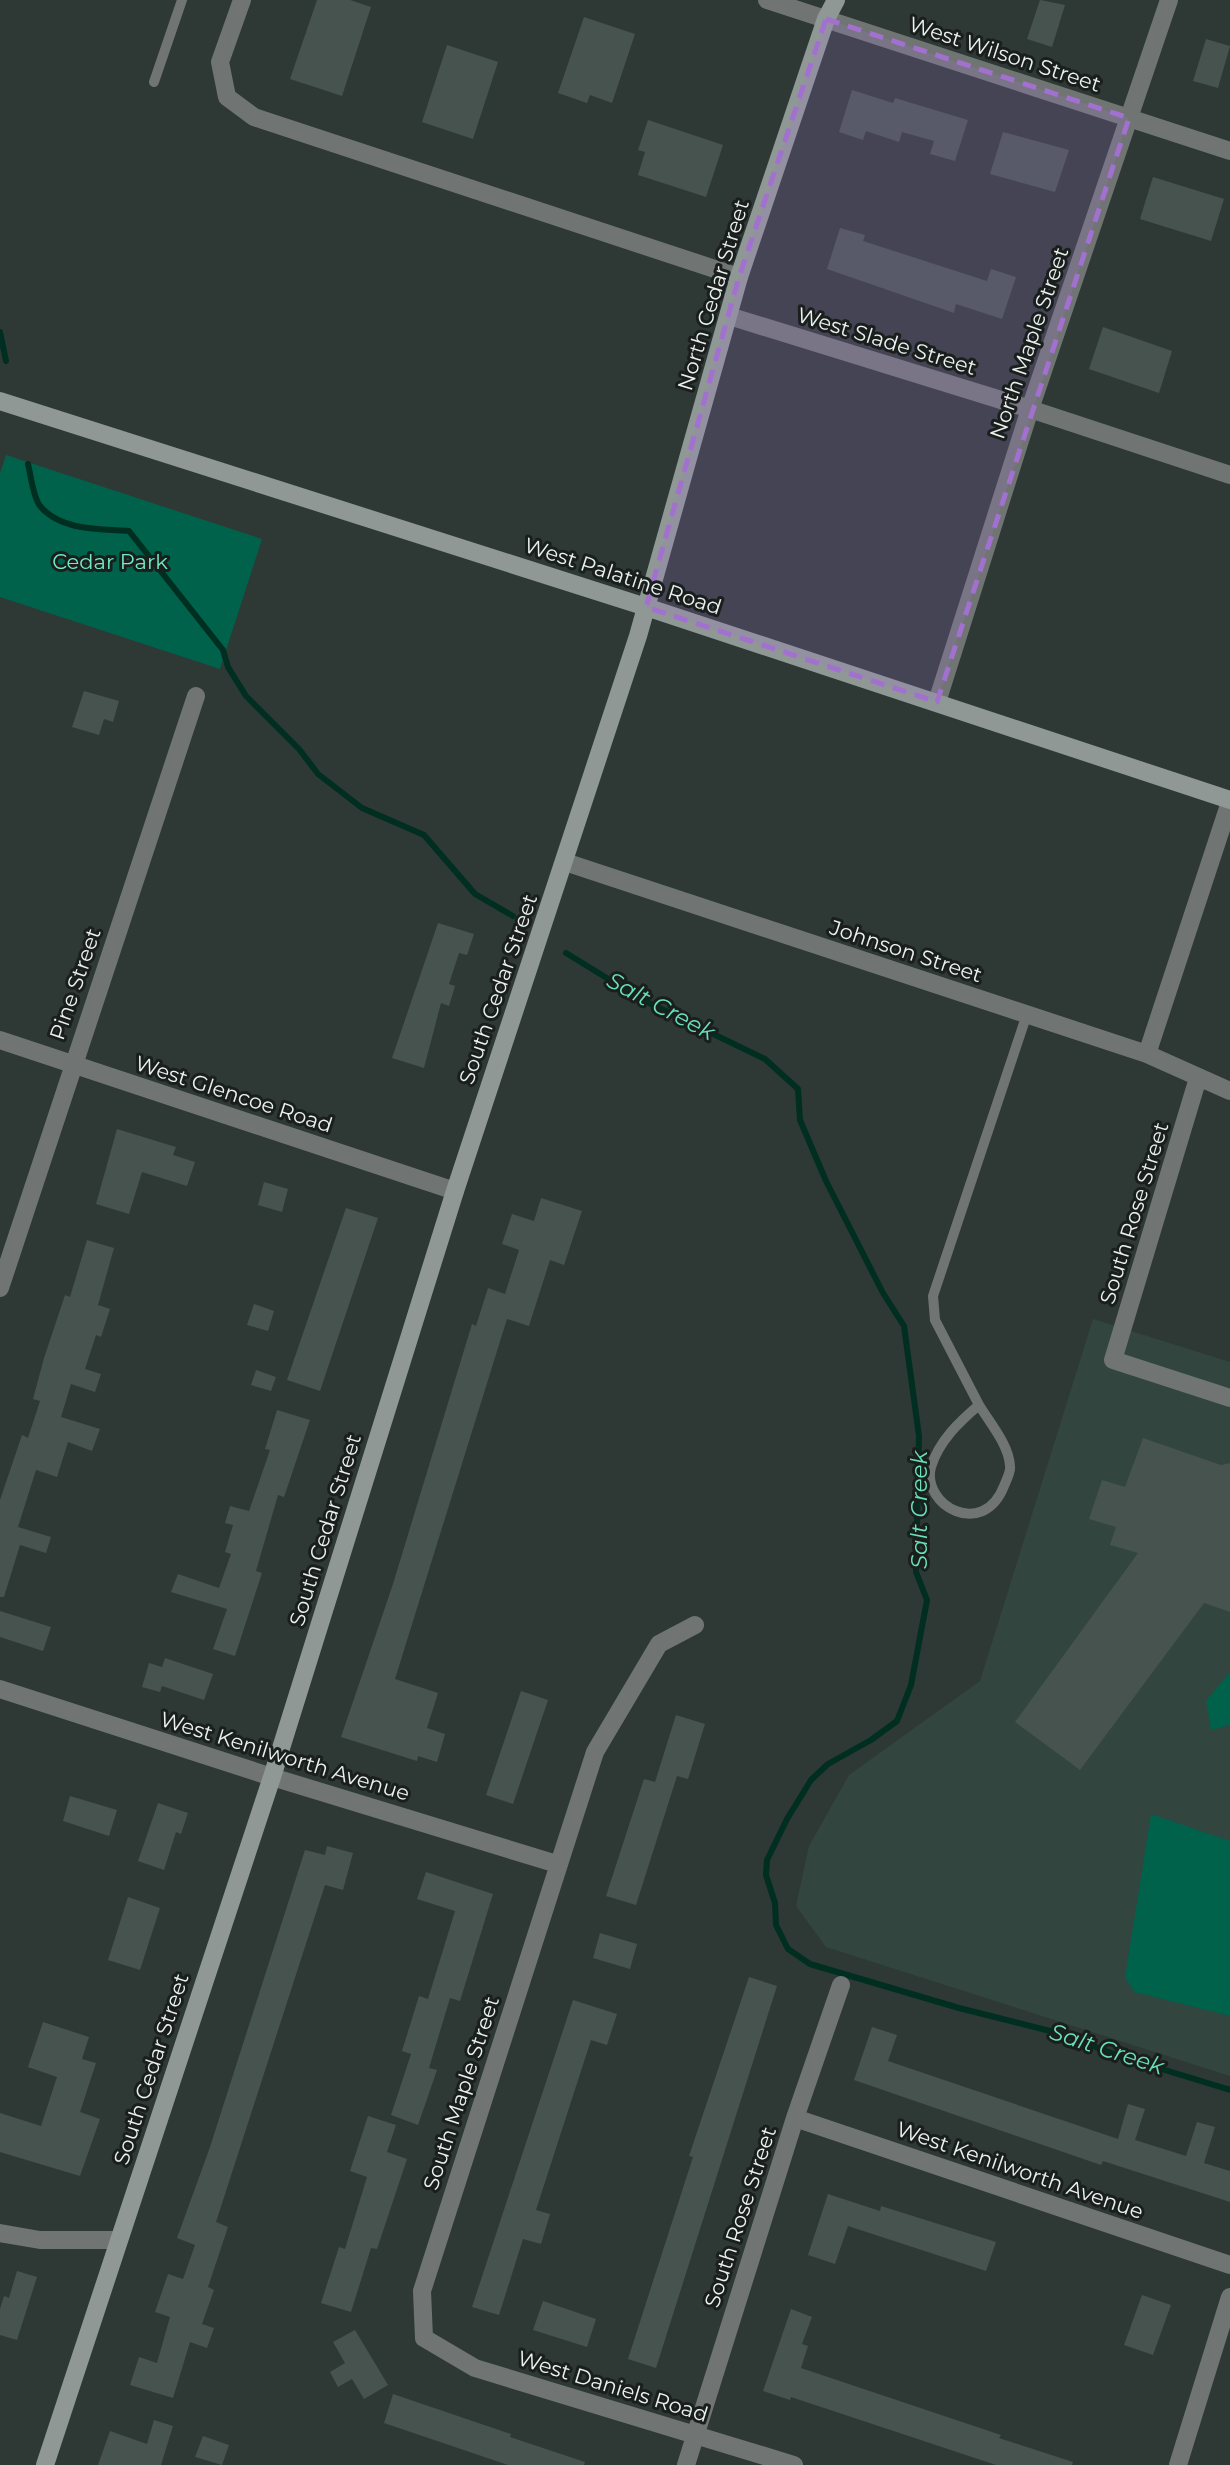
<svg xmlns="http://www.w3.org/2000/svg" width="1230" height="2465" font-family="Montserrat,sans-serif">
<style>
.built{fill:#32453e}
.green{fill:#01624c}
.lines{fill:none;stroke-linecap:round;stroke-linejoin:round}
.stream{stroke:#002e21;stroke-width:6}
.building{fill:#47534f}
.lane{stroke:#707573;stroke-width:10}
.street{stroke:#707573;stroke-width:18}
.secondary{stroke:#8f9895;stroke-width:18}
.marked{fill:#a271d0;fill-opacity:0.2;stroke:#a271d0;stroke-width:5;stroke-dasharray:14 9;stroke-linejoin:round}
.labels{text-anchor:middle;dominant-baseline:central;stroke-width:6;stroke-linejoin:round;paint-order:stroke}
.street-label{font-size:21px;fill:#eaf2ef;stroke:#1a1f1d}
.park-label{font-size:21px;fill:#72eac4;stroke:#1a1f1d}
.water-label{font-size:23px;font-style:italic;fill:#68e0ba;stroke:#1a1f1d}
</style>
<rect width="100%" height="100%" fill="#2e3935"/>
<path class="built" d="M1093,1319L1230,1362V2076L826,1947L796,1906L809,1846L849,1775L980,1681Z"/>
<path class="green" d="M6,455L262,539L220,669L0,597V473Z
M1230,1672V1725L1211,1730L1206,1701Z
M1151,1814L1230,1841V2016L1134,1992L1125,1977Z"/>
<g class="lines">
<path class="stream" d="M0,332L6,361
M28,464C31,476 33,497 40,506C61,531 100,529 129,531L223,650L228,667L246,696L299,749L318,774L362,808L424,835L475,894L513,916
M566,953L641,999L765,1059L798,1089L800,1120L826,1181L883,1293L904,1326L919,1436L916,1572L927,1600L911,1685L897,1721L871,1740L828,1764L811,1780L787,1819L767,1860L766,1875L775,1903L776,1925L788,1949L810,1964L959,2008L1062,2034L1119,2056L1230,2090"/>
</g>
<path class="building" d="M317,0H350L371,7L342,96L290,79Z
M1040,0L1065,5L1052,47L1027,39Z
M584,17L635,34L612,103L590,95L587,103L558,93Z
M1206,39L1230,46L1218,88L1193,81Z
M447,45L498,62L473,139L422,122Z
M852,90L893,103L895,98L968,120L955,161L930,154L934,141L902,132L899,142L866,131L863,140L839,132Z
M648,120L723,145L706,197L638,175L645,152L638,150Z
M1003,132L1069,150L1055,192L990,174Z
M1153,177L1224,199L1211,241L1140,219Z
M840,228L865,235L863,241L987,281L991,269L1016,277L1002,319L956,304L954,313L827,269Z
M1103,327L1172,351L1159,393L1089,369Z
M84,691L119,701L113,722L104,719L99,735L72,727Z
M438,923L474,934L467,955L459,953L449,984L455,986L449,1006L441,1003L424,1068L392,1058Z
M117,1129L176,1147L173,1155L195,1162L187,1186L142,1172L129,1214L96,1204Z
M264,1182L288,1189L282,1212L258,1205Z
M541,1198L582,1211L564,1265L550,1260L529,1326L507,1319L395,1679L438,1693L427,1728L445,1734L437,1762L418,1756L417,1761L341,1737L393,1584L472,1324L476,1326L488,1288L505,1294L519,1250L502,1244L512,1214L534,1221Z
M346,1208L378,1218L320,1391L287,1380Z
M87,1240L114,1248L98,1305L110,1309L101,1337L96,1335L85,1369L101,1374L95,1392L71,1384L61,1417L100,1429L92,1451L68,1442L57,1477L36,1470L18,1527L51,1537L46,1553L20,1545L4,1597H0V1500L22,1435L28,1438L40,1401L33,1399L44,1358L65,1295L70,1297Z
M254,1304L274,1311L268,1331L247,1325Z
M256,1370L276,1377L271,1391L251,1385Z
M277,1410L310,1420L284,1497L278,1495L256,1571L262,1573L235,1656L213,1649L227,1609L171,1592L178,1574L219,1588L231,1554L225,1552L233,1525L225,1523L230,1506L249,1511L270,1450L265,1449Z
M1143,1438L1221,1465L1230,1463V1612L1204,1603L1080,1770L1015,1722L1138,1553L1110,1545L1116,1527L1089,1519L1102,1480L1125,1487Z
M0,1611L51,1627L43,1651L0,1637Z
M165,1658L213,1674L204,1700L162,1686L160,1692L142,1687L149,1663L162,1667Z
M521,1691L548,1700L513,1804L486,1795Z
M676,1715L705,1724L688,1779L677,1776L636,1905L606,1896L644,1779L655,1782Z
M70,1796L117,1810L109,1836L63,1821Z
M158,1803L188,1813L181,1834L176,1832L164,1870L138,1861Z
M327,1846L353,1853L343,1890L325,1885L216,2222L228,2227L208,2287L214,2290L202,2324L214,2328L207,2348L190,2342L173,2398L130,2385L139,2357L157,2363L170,2317L155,2312L168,2274L183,2279L195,2245L177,2238L210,2147L305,1850L325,1855Z
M426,1872L493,1894L460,2001L450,1998L429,2068L437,2070L418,2125L391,2115L411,2054L402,2051L419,1996L428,1999L455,1911L417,1899Z
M128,1897L160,1908L140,1970L108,1960Z
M600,1933L637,1944L630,1969L593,1958Z
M749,1977L777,1986L656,2368L628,2359L693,2157L689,2156Z
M573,2000L617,2014L607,2045L591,2040L536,2210L550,2214L541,2244L523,2239L499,2315L472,2307Z
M43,2022L89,2037L82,2059L96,2063L80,2112L100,2119L80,2176L0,2152V2113L41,2126L57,2077L28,2067Z
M872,2027L897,2035L888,2061L1118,2139L1128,2104L1145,2109L1135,2140L1186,2156L1197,2122L1215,2127L1204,2163L1230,2171V2202L1103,2161L1101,2165L854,2080Z
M368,2116L396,2125L387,2152L407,2159L377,2249L371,2248L351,2312L321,2303L339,2247L345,2249L367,2177L350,2171Z
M828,2194L880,2211L881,2206L996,2242L986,2271L848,2226L835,2264L808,2255Z
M17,2271L37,2277L17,2340L0,2335V2309L4,2296L9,2298Z
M1142,2295L1171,2305L1153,2355L1124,2345Z
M543,2301L596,2319L587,2347L533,2330Z
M791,2309L812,2317L802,2344L808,2346L801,2368L1001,2435L999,2438L1073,2462L1072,2465H996L791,2397L790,2400L763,2391Z
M355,2330L388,2385L364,2399L352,2379L338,2387L330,2372L345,2363L333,2342Z
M393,2394L511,2434L510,2437L585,2462L584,2465H508L384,2423Z
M154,2420L173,2426L161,2465H98L110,2431L147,2444Z
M203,2436L229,2445L222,2465L195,2457Z"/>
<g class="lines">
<path class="lane" d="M154,82L182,0
M979,1405C990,1423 1009,1445 1010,1466C1011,1472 1006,1481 1004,1486C983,1540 921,1505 931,1467C939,1441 959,1422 979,1405L935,1320L933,1296L1027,1014"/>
<path class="street" d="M242,0L220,62L227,97L254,117L739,277
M767,0L1230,151
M729,316L1030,409L1230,475
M937,702L1030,409L1169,0
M565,862L1147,1054L1230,1091
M0,1040L455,1191
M1147,1054L1230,802
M1198,1078L1113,1360L1230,1398
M0,1288L196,696
M695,1625L659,1644L595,1752L422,2291L424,2338L475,2368L794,2465
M0,1689L272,1777L557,1864
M795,2118L1230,2265
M0,2233L40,2240H118
M686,2465L795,2118L841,1985
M1178,2465L1230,2297"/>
<path class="secondary" d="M0,401L646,607L1230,800
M45,2465L272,1777L455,1191L638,636L739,277L826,19L836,0"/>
</g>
<path class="marked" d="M826,19L1129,118L937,702L646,607L739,277Z"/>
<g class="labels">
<g class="street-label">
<text transform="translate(1005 54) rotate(18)">West Wilson Street</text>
<text transform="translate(713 295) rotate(-73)">North Cedar Street</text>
<text transform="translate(887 341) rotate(17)">West Slade Street</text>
<text transform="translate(1029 343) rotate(-71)">North Maple Street</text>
<text transform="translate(623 576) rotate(18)">West Palatine Road</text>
<text transform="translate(906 951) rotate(18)">Johnson Street</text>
<text transform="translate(75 984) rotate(-71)">Pine Street</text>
<text transform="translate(498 989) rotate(-71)">South Cedar Street</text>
<text transform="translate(234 1094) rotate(18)">West Glencoe Road</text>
<text transform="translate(1134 1213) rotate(-73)">South Rose Street</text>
<text transform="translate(325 1530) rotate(-73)">South Cedar Street</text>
<text transform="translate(285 1756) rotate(17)">West Kenilworth Avenue</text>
<text transform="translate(151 2069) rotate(-72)">South Cedar Street</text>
<text transform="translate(461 2093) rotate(-72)">South Maple Street</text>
<text transform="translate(1020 2170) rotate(19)">West Kenilworth Avenue</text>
<text transform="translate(740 2217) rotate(-72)">South Rose Street</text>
<text transform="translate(613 2386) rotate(17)">West Daniels Road</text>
</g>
<g class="park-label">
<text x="110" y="561">Cedar Park</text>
</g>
<g class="water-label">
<text transform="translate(661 1006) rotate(28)">Salt Creek</text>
<text transform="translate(919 1510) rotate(-90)">Salt Creek</text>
<text transform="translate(1107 2049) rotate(18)">Salt Creek</text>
</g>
</g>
</svg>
